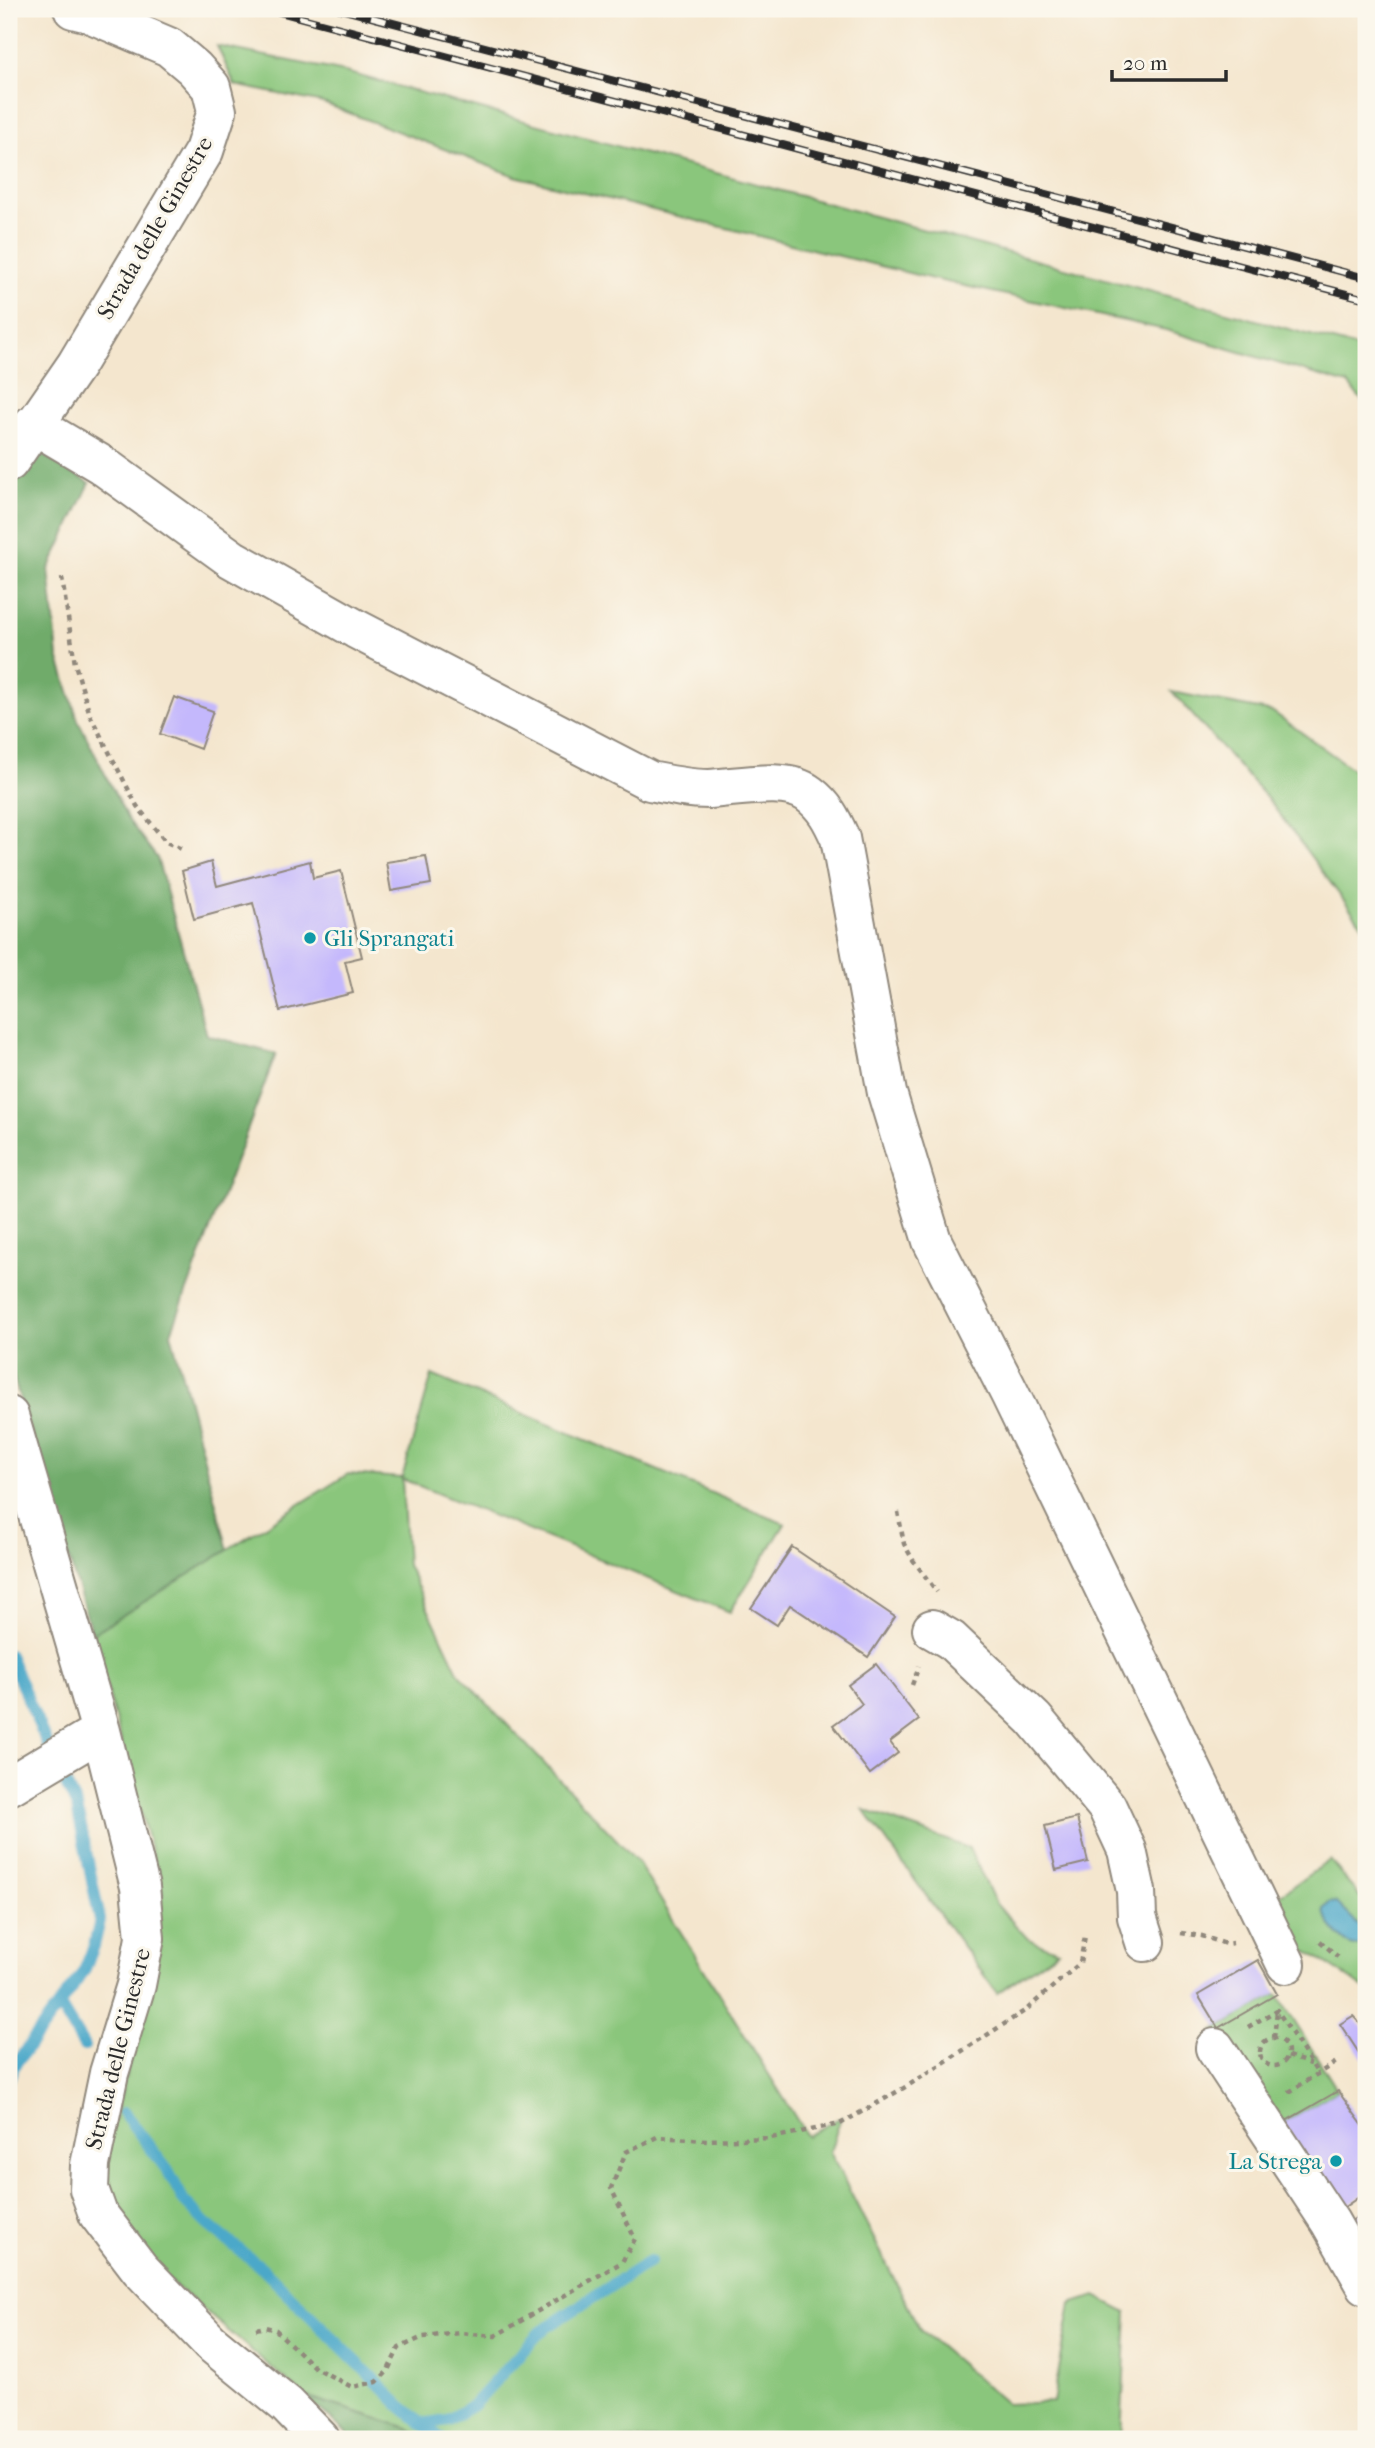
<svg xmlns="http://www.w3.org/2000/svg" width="1375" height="2448" font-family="'IM FELL French Canon',serif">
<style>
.green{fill:#8ac67b;stroke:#5a7853;stroke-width:2}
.forest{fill:#6fab6b;stroke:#4d6b4b;stroke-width:2}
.water{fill:#4ba8c9;stroke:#3b6a7a;stroke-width:2}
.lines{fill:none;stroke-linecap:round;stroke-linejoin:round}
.stream{stroke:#4ba8c9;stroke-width:12}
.building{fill:#c4b8fc}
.minor-casing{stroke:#90887c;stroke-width:42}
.path{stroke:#90887c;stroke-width:4.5;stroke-dasharray:5 5;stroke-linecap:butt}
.minor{stroke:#fff;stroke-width:38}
.rail-casing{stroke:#2b2b2b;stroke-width:8}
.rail{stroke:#fbf7ec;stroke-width:5;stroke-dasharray:16;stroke-linecap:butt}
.culture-dot{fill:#0f9aa8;stroke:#fbf7ec;stroke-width:2.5}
.labels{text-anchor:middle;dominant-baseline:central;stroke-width:6;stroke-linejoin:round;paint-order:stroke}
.street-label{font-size:23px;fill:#2b2b2b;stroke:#fbf7ec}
.culture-label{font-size:23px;fill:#0d838f;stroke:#fbf7ec;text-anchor:start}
</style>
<rect width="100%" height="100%" fill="#fbf7ec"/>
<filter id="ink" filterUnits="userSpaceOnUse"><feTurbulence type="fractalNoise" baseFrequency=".0143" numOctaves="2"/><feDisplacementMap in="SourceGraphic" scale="14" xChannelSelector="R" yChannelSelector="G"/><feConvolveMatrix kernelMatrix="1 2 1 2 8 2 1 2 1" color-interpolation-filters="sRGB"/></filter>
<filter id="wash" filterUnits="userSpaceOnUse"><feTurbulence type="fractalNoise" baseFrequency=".00686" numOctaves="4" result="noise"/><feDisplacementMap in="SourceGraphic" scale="28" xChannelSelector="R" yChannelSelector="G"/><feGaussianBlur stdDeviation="1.57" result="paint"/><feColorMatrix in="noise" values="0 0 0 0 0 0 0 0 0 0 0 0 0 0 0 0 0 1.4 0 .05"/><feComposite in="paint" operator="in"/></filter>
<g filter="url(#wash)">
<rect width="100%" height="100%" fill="#f4e6ce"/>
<path class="green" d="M217,46L345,72L1366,350V405L1348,384L1166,330L933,279L515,176L323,103L235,85Z
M1172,692L1273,712L1366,779V930L1267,798Z
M432,1375L785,1524L730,1612L402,1479L407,1565L459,1674L636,1860L807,2136L841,2117L830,2152L920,2330L1007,2404L1053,2402L1071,2304L1096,2296L1127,2312L1121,2439H424L408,2428L305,2396L145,2260L97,2186L148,1991L163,1894L92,1634L348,1474L402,1478Z
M864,1810L969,1848L996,1904L1028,1939L1058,1951L997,1993Z
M1330,1860L1366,1904V1989L1297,1944L1274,1899Z
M1277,1994L1338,2091L1279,2125L1214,2031Z"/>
<path class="forest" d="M33,449L90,483L49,569L58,656L78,720L127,818L157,858L207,1035L276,1054L171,1333L228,1550L92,1634L9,1363V497Z
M305,2396L408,2428L424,2439H353Z"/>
<path class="water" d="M1336,1902L1365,1931L1366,1938L1362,1944C1358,1945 1355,1947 1351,1945C1341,1941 1323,1918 1324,1909L1329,1903Z"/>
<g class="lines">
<path class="stream" d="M9,1655L48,1746
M60,2006L84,2046
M9,2079L13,2067L84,1971L94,1946L100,1920L77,1807L62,1776
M124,2113L168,2171L184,2201L207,2224L262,2268L401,2406L441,2439
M421,2424L448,2420L473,2405L541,2331L650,2261"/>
</g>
<g id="blocks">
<path class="building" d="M174,697L213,711L200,749L160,734Z
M426,856L431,884L391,891L386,862Z
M310,861L313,878L341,871L362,957L345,961L353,993L280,1011L253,903L194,919L182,871L211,862L217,886Z
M792,1547L895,1617L868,1657L790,1605L777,1625L751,1608Z
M876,1664L919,1720L890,1742L898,1753L870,1774L833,1725L862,1704L848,1685Z
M1077,1818L1088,1862L1056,1870L1045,1826Z
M1258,1960L1277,1994L1218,2028L1198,1995Z
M1353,2016L1366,2030V2057L1363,2059L1340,2024Z
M1338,2091L1366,2130V2192L1340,2210L1279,2125Z
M1366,2211V2246L1350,2222Z"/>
</g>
</g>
<g filter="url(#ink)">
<use href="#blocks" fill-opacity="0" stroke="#90887c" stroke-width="2"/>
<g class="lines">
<defs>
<path id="minor" d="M33,424L102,465L232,559L356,629L650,781C670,785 688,789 709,789C736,788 786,776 809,794C825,806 832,820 840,838L887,1093L932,1241L1010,1394L1286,1964
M9,462L76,365L204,151L217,111L211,87L194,68L169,47L89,13L73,9
M9,1416L101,1731L140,1887L145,1938L136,1985L109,2073L90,2165L89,2189L98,2214L140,2269L210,2342L287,2405L320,2439
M932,1629L951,1640L1034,1719L1107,1807L1127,1850L1136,1891L1137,1917L1145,1942
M9,1786L101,1731
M1215,2048L1330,2222L1366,2285"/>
</defs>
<use href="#minor" class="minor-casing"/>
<path class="path" d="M62,578L75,664L90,715L137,806L166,842L184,850
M898,1512L904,1544L913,1560L937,1592
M912,1685L919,1666
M1181,1933L1202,1936L1226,1944L1233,1943
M1320,1941L1338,1957
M1248,2027L1277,2010L1318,2074
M1274,2038L1277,2011
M1260 2052a14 14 0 1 1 28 0a14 14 0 1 1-28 0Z
M1288,2056L1311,2064
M1289,2092L1338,2061
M256,2329L265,2327L276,2330L315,2368L352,2387L377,2382L387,2372L399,2348L423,2337L460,2333L495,2336L622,2262L635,2239L611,2188L626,2152L657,2137L707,2140L771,2138L840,2124L909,2085L1026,2010L1080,1963L1085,1936"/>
<use href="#minor" class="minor"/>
<defs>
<path id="rail" d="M268,9L1366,299
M340,9L1366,278"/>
</defs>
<use href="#rail" class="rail-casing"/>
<use href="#rail" class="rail"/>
</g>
</g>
<g class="culture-dot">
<circle cx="310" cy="938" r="7"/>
<circle cx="1336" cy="2161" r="7"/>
</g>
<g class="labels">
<g class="street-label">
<text transform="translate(155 228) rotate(-60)">Strada delle Ginestre</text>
<text transform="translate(118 2049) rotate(-76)">Strada delle Ginestre</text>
</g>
<g class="culture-label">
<text x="324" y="938">Gli Sprangati</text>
<text x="1322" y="2161" text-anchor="end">La Strega</text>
</g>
</g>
<rect width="1375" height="2448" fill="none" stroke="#fbf7ec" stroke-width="35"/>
<path d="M1112 70v10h114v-10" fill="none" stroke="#2b2b2b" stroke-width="3.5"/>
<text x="1123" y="70" font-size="21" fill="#2b2b2b" stroke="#fbf7ec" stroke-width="5" paint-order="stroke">20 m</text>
</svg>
